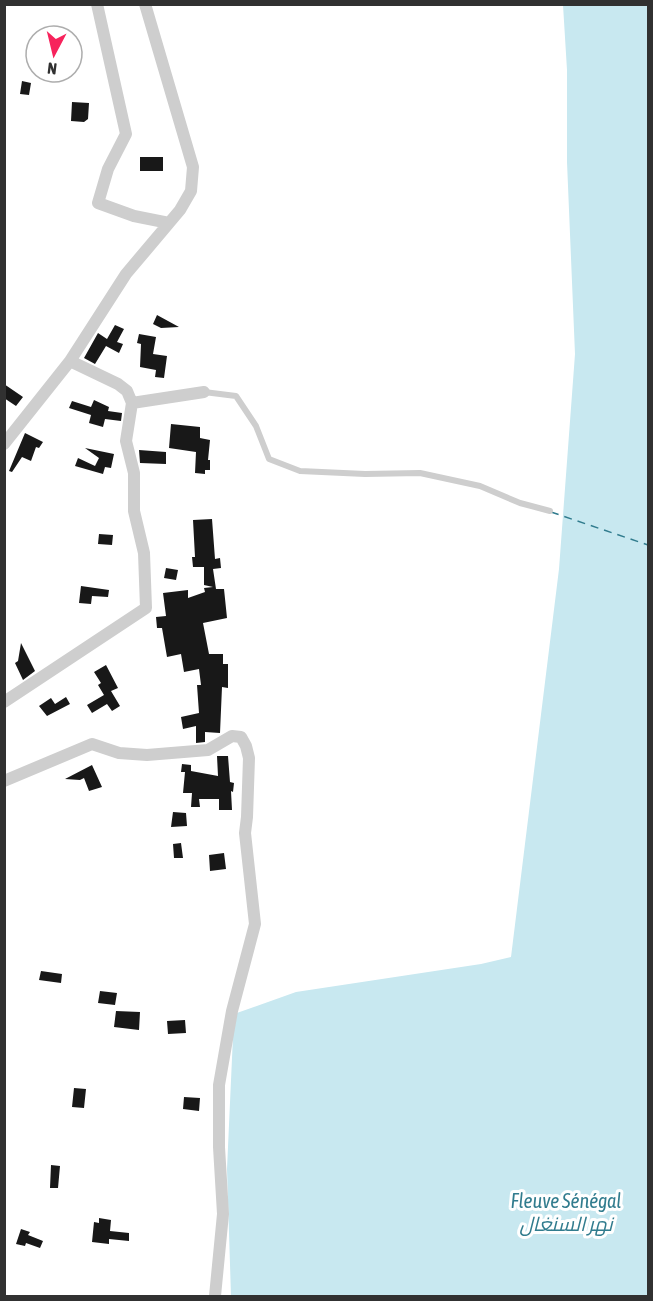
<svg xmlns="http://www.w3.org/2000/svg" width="653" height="1301" font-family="'Asap Condensed',Cairo,sans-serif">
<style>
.water{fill:#c8e8f0}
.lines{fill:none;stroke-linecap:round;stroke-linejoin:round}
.ferry{stroke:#317c8e;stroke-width:1.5;stroke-dasharray:8 6;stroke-linecap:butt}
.building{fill:#181818}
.service{stroke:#cecece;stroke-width:6}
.minor{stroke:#cecece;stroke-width:12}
.labels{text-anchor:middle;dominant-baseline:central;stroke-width:6;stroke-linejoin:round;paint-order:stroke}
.water-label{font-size:20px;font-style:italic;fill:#317c8e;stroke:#fff}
</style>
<rect width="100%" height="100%" fill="#fff"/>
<path class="water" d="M563,5H648V1296H231L227,1169L234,1014L296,992L481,964L511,957L559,569L575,354L567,162V70Z"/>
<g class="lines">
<path class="ferry" d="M551,512L648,545"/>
</g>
<path class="building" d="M22,81L31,83L29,95L20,94Z
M72,102L89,103L88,119L84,122L71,121Z
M140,157H163V171H140Z
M157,315L179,327L161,328L153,324Z
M115,325L124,329L117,342L123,344L119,353L106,346L95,364L84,358L98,333L107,339Z
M139,334L156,337L153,354L167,356L164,378L155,377L156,370L140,367L141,344L137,343Z
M4,384L23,397L16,406L4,398Z
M94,400L109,407L108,411L122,413L121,421L105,419L103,427L89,423L91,415L69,408L72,401L91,407Z
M171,424L200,427V438L210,440L208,460H210V470H205V474L195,473L196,452L169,448Z
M25,433L43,442L39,448L36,447L31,461L22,457L12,472L9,471Z
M85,448L114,454L111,468L105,467L103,474L75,466L78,458L95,466L99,458Z
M139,450L166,452V464L140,463Z
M212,519L215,559L220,558L221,568L213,569L216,589H224L227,618L203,623L209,654H223V664H228V688L222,687L220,733L205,732V742L196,743V726L183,729L181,717L199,713L197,685H201L199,669L184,672L181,654L167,657L162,628H157L156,617L166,616L163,593L188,590V598L205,592L204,588L213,587L204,585V567H193L192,557H195L193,520Z
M99,534L113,535L112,545L98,544Z
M166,568L178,570L176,580L164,578Z
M81,586L109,590L108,597L92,596L91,604L79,603Z
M21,643L35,671L23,680L15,663L18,661Z
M106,665L118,688L111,691L120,706L112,711L107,704L92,713L87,705L104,695L98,685L101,683L94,672Z
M66,697L70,704L47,716L39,706L51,698L55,704Z
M217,756H228L230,782L234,783L233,792L231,791L232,810H219V799H199L200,807H191L192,793H183L185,772H181L182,764L191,765V771L218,776Z
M92,765L102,787L89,791L84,778L80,780L65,779Z
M173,812L186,813L187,826L171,827Z
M181,843L183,858H174L173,844Z
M224,853L226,869L210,871L209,855Z
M41,971L62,974L61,983L39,980Z
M100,991L117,993L115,1005L98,1003Z
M116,1011L140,1012L139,1030L114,1027Z
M185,1020L186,1033L168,1034L167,1021Z
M74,1088L86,1089L84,1108L72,1107Z
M184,1097L200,1098L199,1111L183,1109Z
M51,1165L60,1166L58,1188H50Z
M99,1218L111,1220L110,1231L129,1233V1241L109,1239V1244L92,1242L94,1222L99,1223Z
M21,1229L30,1232L28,1235L43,1241L40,1248L26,1243L25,1246L16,1244Z"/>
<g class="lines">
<path class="service" d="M204,392L236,396L256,426L269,459L300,471L365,474L420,473L480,486L520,503L550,511"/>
<path class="minor" d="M97,4L126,134L108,169L98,203L134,216L169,223
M132,403L204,392
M4,444L70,361L126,274L180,210L191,191L193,167L145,4
M4,702L146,608L144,553L134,511V473L126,441L132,403L127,391L118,384L70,361
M4,781L92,744L119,753L147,755L208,750L232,736L241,737L246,746L249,758L247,817L245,833L255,924L232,1011L219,1085V1147L223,1214L215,1296"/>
</g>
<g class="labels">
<g class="water-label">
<text x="566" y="1200">Fleuve Sénégal<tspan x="566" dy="23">نهر السنغال</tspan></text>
</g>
</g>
<rect width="653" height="1301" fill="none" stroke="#313131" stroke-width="12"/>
<g transform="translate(54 54) rotate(187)"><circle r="28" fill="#ffffff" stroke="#adadad" stroke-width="1.5"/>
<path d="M0-4.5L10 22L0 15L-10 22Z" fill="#f7235c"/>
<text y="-9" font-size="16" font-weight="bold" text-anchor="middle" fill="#313131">N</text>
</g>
</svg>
